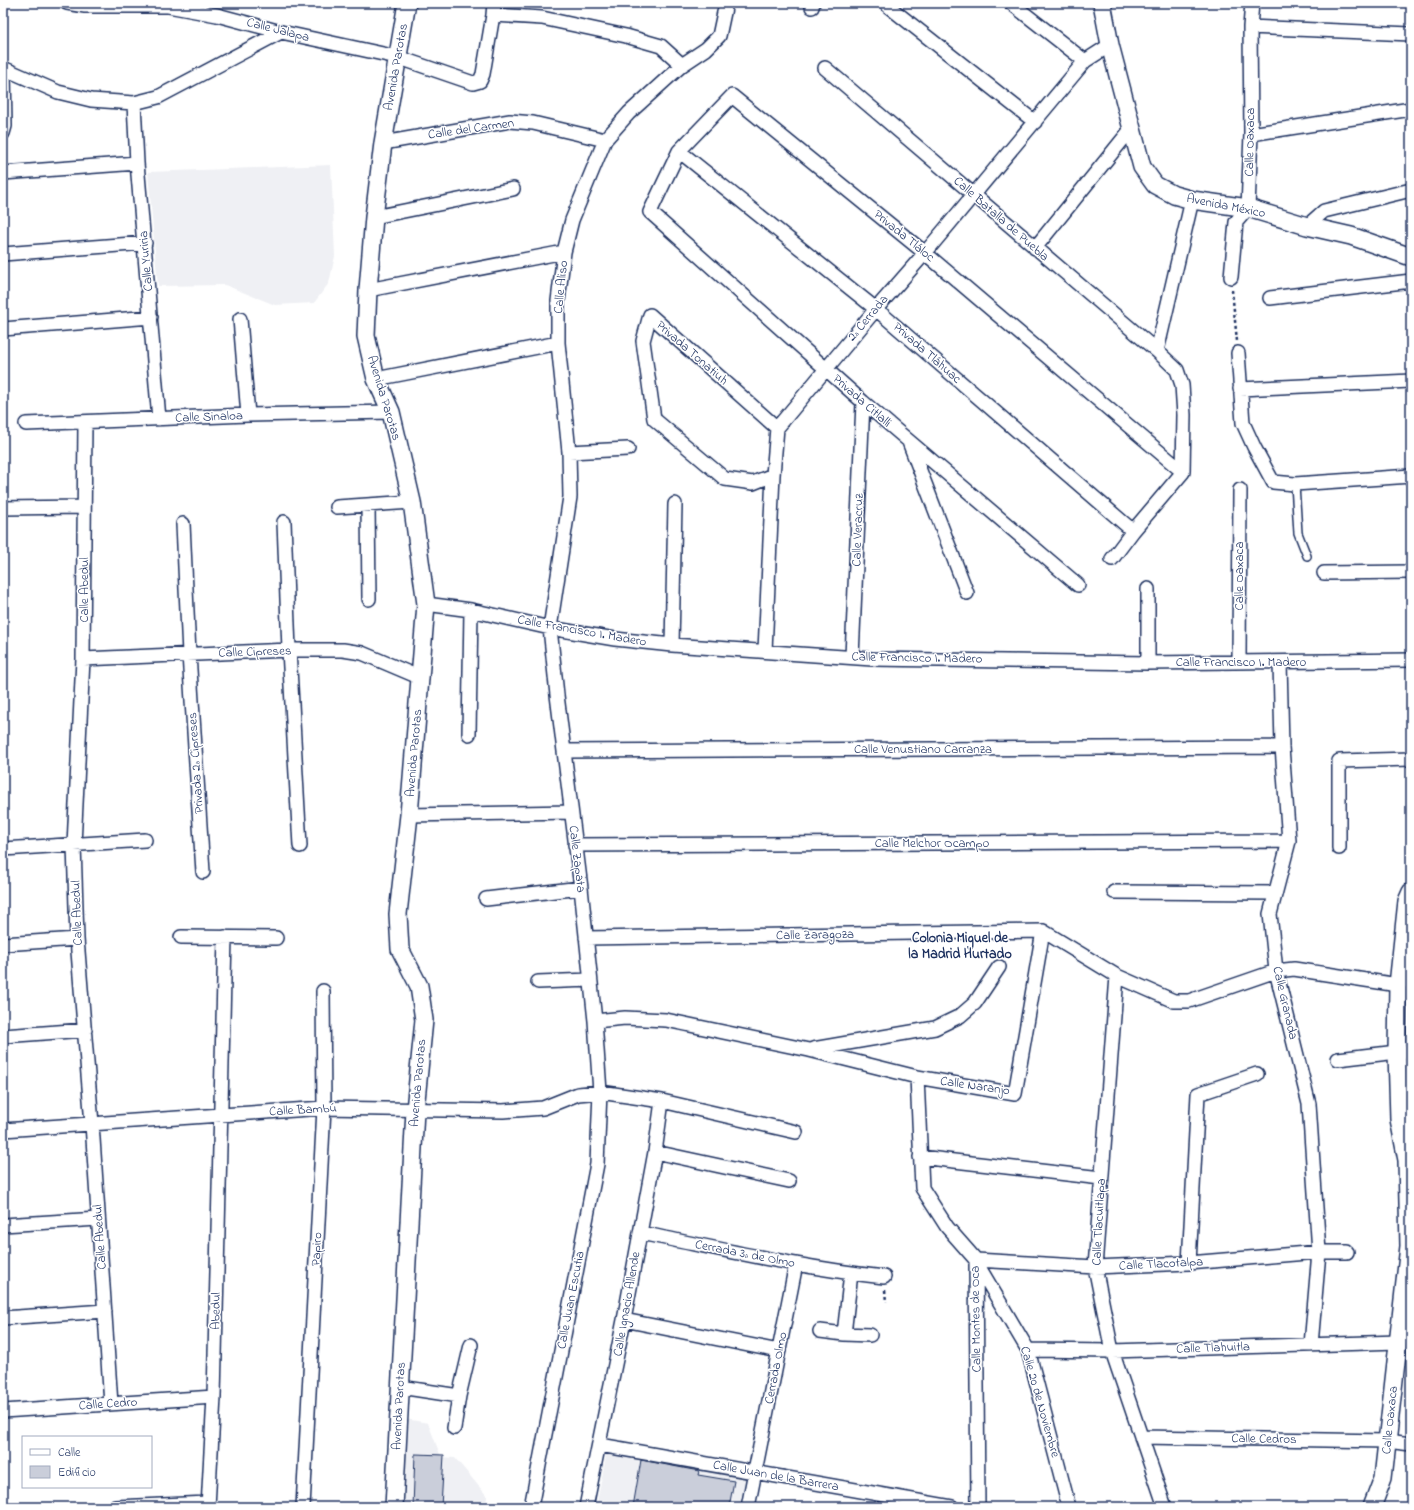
<svg xmlns="http://www.w3.org/2000/svg" width="1414" height="1510" font-family="'Indie Flower',sans-serif">
<style>
.built{fill:#eff0f4}
.building{fill:#caceda;stroke:#1b2f5e}
.lines{fill:none;stroke-linecap:round;stroke-linejoin:round}
.service-casing{stroke:#1b2f5e;stroke-width:10}
.minor-casing{stroke:#1b2f5e;stroke-width:16}
.tertiary-casing{stroke:#1b2f5e;stroke-width:20}
.path{stroke:#1b2f5e;stroke-width:2.5;stroke-dasharray:3 3;stroke-linecap:butt}
.service{stroke:#fff;stroke-width:7}
.minor{stroke:#fff;stroke-width:13}
.tertiary{stroke:#fff;stroke-width:17}
.labels{text-anchor:middle;dominant-baseline:central;stroke-width:3;stroke-linejoin:round;paint-order:stroke}
.street-label{font-size:13px;fill:#1b2f5e;stroke:#fff}
.neighbourhood-label{font-size:14px;font-weight:bold;fill:#1b2f5e;stroke:#fff}
</style>
<rect width="100%" height="100%" fill="#fff"/>
<filter id="ink" filterUnits="userSpaceOnUse"><feTurbulence type="fractalNoise" baseFrequency=".025" numOctaves="2"/><feDisplacementMap in="SourceGraphic" scale="8" xChannelSelector="R" yChannelSelector="G"/><feConvolveMatrix kernelMatrix="1 2 1 2 8 2 1 2 1" color-interpolation-filters="sRGB"/></filter>
<g filter="url(#ink)">
<path class="built" d="M331,165L335,256L329,283L314,303L275,305L225,285L158,286L148,172Z
M406,1419L428,1423L441,1457L455,1458L487,1496L486,1507H404Z
M607,1451L746,1478L739,1507H596Z"/>
<path class="building" d="M415,1454L444,1455L441,1507H413Z
M641,1460L699,1471L698,1475L734,1481L729,1507H633Z"/>
<g class="lines">
<defs>
<path id="service" d="M1295,484L1298,533L1307,556
M1398,985L1411,983"/>
<path id="minor" d="M67,3L85,6H168L217,15L281,32L397,57L473,83L480,81L483,74L493,15L494,3
M1011,3L1085,61
M888,6L1035,122
M812,7L813,3
M493,15L542,18L626,36L661,46L682,65
M1250,27L1411,34
M3,68L58,92L91,100L134,103L158,97L281,32
M825,68L1157,351L1177,370L1182,385L1184,415L1183,472L1133,531L1112,559
M134,103L137,163L159,419
M3,133L5,126L4,69
M1251,134L1411,109
M383,143L510,121L533,123L605,140
M679,151L876,309L1133,531
M3,173L137,163
M374,217L513,189
M1307,226L1324,211L1411,190
M1035,248L1132,128
M3,254L145,243
M1231,277L1236,222L1248,208L1251,134L1250,27L1252,3
M368,290L564,252
M1270,298L1411,281
M240,319L248,415
M3,329L151,317
M1157,351L1192,200
M1238,353L1243,423L1254,447L1273,482L1295,484L1411,476
M376,379L558,343
M1240,389L1411,381
M85,422L83,659L74,845L77,939L92,1124L111,1404
M26,424L248,415L391,412
M909,442L967,593
M569,452L628,449
M773,475L753,483L725,479L654,419L643,341L650,315L777,428
M368,505L369,599
M337,507L412,502
M3,508L84,507
M284,522L289,650L300,846
M183,524L189,654L203,872
M1324,573L1411,572
M1078,585L863,402L650,212L679,151L732,96L925,253L1183,472
M1148,589V663
M426,604L471,610L550,628L615,639L672,645L872,659L1148,663L1411,660
M672,645L675,504
M765,651L773,475L777,428L876,309L925,253L1085,61L1110,45
M852,657L863,402
M83,659L289,650H343L362,653L421,678
M1239,662L1240,490
M1280,662L1282,747L1289,841L1270,914L1276,971L1309,1104L1319,1252L1311,1345
M469,734L471,610
M565,751L1282,747
M409,815L571,812
M575,845L1289,841
M1339,848V761L1411,759
M3,849L145,840
M1114,892L1274,893
M486,899L581,888
M1043,931L1117,976L1174,1001H1189L1276,971L1294,969L1398,985
M181,937L276,938
M586,938L1043,931
M3,944L77,939
M1117,976L1095,1267L1112,1351L1165,1507
M538,982L590,980
M595,1021L625,1018L666,1020L809,1050L917,1077L1015,1094L1043,931
M3,1036L85,1030
M813,1049L935,1028L960,1016L975,1003L999,967
M1338,1059L1397,1052H1411
M917,1077L922,1188L947,1227L976,1260L978,1507
M3,1130L324,1108L503,1111L543,1108L578,1094L600,1092L662,1101L796,1132
M655,1152L789,1181
M920,1157L1101,1178
M3,1225L98,1219
M640,1233C721,1249 802,1268 884,1277
M976,1260L1095,1267L1189,1263L1319,1252H1347
M976,1262L1028,1350L1069,1507
M1189,1263L1198,1094L1257,1074
M851,1273L844,1334L870,1335
M3,1318L105,1311
M624,1320L779,1351
M820,1331L844,1334
M1028,1350L1112,1351L1398,1342
M400,1387L459,1396L471,1345
M3,1411L214,1397
M454,1428L459,1396
M1141,1437L1387,1441L1411,1444
M600,1445L952,1507
M115,1507L208,1503
M208,1507L214,1397L225,937
M303,1507L324,1108L323,991
M531,1507L597,1164L600,1092L595,1021L581,888L557,695L550,628L570,497L569,452L558,343V301L564,252L572,220L605,140L629,113L682,65L706,49L719,36L726,3
M586,1507L624,1320L655,1152L662,1101
M748,1507L796,1264"/>
<path id="tertiary" d="M1102,3L1110,45L1142,167L1155,185L1174,195L1192,200L1248,208L1307,226L1351,236L1411,257
M394,1507L415,1110L424,1020L419,986L400,949L398,914L409,815L426,604L412,502L391,412L376,379L366,336L368,290L374,217L383,143L407,3
M1372,1507L1383,1478L1409,1246L1407,1160L1399,1119L1397,1052L1398,985L1407,901L1411,892"/>
</defs>
<use href="#service" class="service-casing"/>
<use href="#minor" class="minor-casing"/>
<use href="#tertiary" class="tertiary-casing"/>
<path class="path" d="M1232,290L1237,341
M885,1290L886,1302"/>
<use href="#service" class="service"/>
<use href="#minor" class="minor"/>
<use href="#tertiary" class="tertiary"/>
</g>
</g>
<g class="labels">
<g class="street-label">
<text transform="translate(278 30) rotate(14)">Calle Jalapa</text>
<text transform="translate(396 67) rotate(-80)">Avenida Parotas</text>
<text transform="translate(471 129) rotate(-8)">Calle del Carmen</text>
<text transform="translate(1250 142) rotate(-89)">Calle Oaxaca</text>
<text transform="translate(1226 206) rotate(11)">Avenida México</text>
<text transform="translate(1001 219) rotate(41)">Calle Batalla de Puebla</text>
<text transform="translate(904 236) rotate(39)">Privada Tláloc</text>
<text transform="translate(146 261) rotate(-95)">Calle Yuriria</text>
<text transform="translate(561 287) rotate(-84)">Calle Aliso</text>
<text transform="translate(868 318) rotate(-50)">2ª Cerrada</text>
<text transform="translate(692 353) rotate(41)">Privada Tonatiuh</text>
<text transform="translate(927 353) rotate(41)">Privada Tláhuac</text>
<text transform="translate(384 398) rotate(73)">Avenida Parotas</text>
<text transform="translate(862 401) rotate(41)">Privada Citlalli</text>
<text transform="translate(209 417) rotate(-2)">Calle Sinaloa</text>
<text transform="translate(858 530) rotate(-88)">Calle Veracruz</text>
<text transform="translate(1239 576) rotate(-90)">Calle Oaxaca</text>
<text transform="translate(84 590) rotate(-90)">Calle Abedul</text>
<text transform="translate(582 631) rotate(10)">Calle Francisco I. Madero</text>
<text transform="translate(255 652) rotate(-2)">Calle Cipreses</text>
<text transform="translate(917 658) rotate(1)">Calle Francisco I. Madero</text>
<text x="1241" y="662">Calle Francisco I. Madero</text>
<text x="923" y="749">Calle Venustiano Carranza</text>
<text transform="translate(414 753) rotate(-85)">Avenida Parotas</text>
<text transform="translate(196 763) rotate(-94)">Privada 2ª Cipreses</text>
<text x="932" y="843">Calle Melchor Ocampo</text>
<text transform="translate(577 859) rotate(83)">Calle Zapata</text>
<text transform="translate(77 913) rotate(-92)">Calle Abedul</text>
<text transform="translate(815 935) rotate(-1)">Calle Zaragoza</text>
<text transform="translate(1285 1003) rotate(77)">Calle Granada</text>
<text transform="translate(418 1083) rotate(-85)">Avenida Parotas</text>
<text transform="translate(975 1086) rotate(8)">Calle Naranjo</text>
<text transform="translate(303 1110) rotate(-3)">Calle Bambú</text>
<text transform="translate(1099 1222) rotate(-87)">Calle Tlacuitlapa</text>
<text transform="translate(100 1237) rotate(-94)">Calle Abedul</text>
<text transform="translate(317 1249) rotate(-87)">Papiro</text>
<text transform="translate(745 1254) rotate(11)">Cerrada 3ª de Olmo</text>
<text transform="translate(1161 1264) rotate(-3)">Calle Tlacotalpa</text>
<text transform="translate(571 1300) rotate(-79)">Calle Juan Escutia</text>
<text transform="translate(627 1304) rotate(-80)">Calle Ignacio Allende</text>
<text transform="translate(216 1311) rotate(-89)">Abedul</text>
<text transform="translate(976 1319) rotate(-91)">Calle Montes de Oca</text>
<text transform="translate(1213 1348) rotate(-2)">Calle Tlahuitla</text>
<text transform="translate(776 1368) rotate(-79)">Cerrada Olmo</text>
<text transform="translate(1040 1402) rotate(74)">Calle 20 de Noviembre</text>
<text transform="translate(108 1404) rotate(-4)">Calle Cedro</text>
<text transform="translate(399 1406) rotate(-87)">Avenida Parotas</text>
<text transform="translate(1390 1420) rotate(-84)">Calle Oaxaca</text>
<text transform="translate(1264 1439) rotate(1)">Calle Cedros</text>
<text transform="translate(776 1476) rotate(10)">Calle Juan de la Barrera</text>
</g>
<g class="neighbourhood-label">
<text x="960" y="938">Colonia Miguel de<tspan x="960" dy="16">la Madrid Hurtado</tspan></text>
</g>
</g>
<rect width="1414" height="1510" fill="none" stroke="#fff" stroke-width="16"/>
<rect x="8" y="8" width="1398" height="1494" fill="none" stroke="#1b2f5e" stroke-width="1.5" filter="url(#ink)"/>
<rect x="22" y="1436" width="130" height="52" fill="#ffffff" stroke="#a4acbf"/>
<rect x="30" y="1449" width="20" height="6" fill="#ffffff" stroke="#a4acbf"/>
<text x="58" y="1456" font-size="12" fill="#1b2f5e">Calle</text>
<rect x="30" y="1466" width="20" height="12" fill="#caceda" stroke="#a4acbf"/>
<text x="58" y="1476" font-size="12" fill="#1b2f5e">Edificio</text>
</svg>
